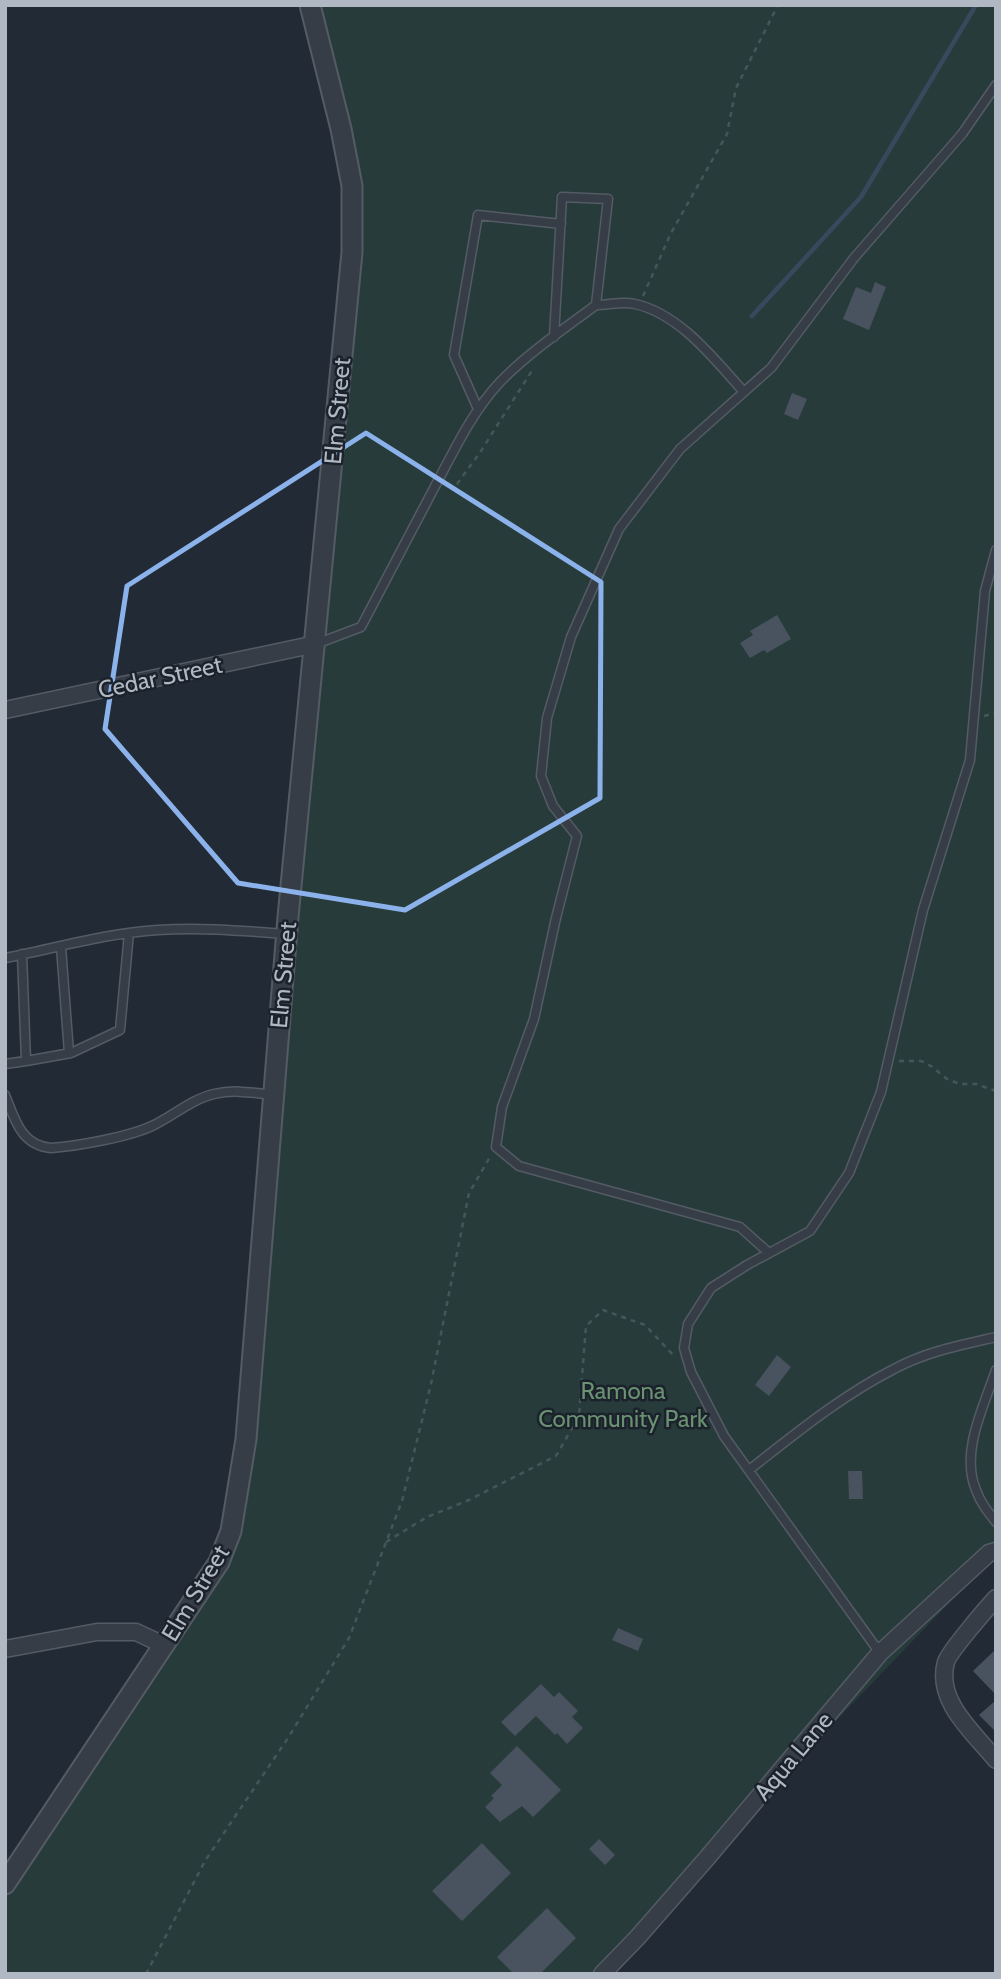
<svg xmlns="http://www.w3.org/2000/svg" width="1001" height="1979" font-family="Cabin,sans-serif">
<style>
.green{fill:#283b3b}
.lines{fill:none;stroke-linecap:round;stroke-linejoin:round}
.stream{stroke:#39485d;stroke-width:4.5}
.building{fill:#49525f}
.service-casing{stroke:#535b64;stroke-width:11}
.minor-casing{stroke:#535b64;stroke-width:19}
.tertiary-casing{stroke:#535b64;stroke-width:23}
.path{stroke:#465658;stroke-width:2.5;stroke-dasharray:5 5;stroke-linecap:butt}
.service{stroke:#363d46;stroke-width:8}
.minor{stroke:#363d46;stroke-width:16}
.tertiary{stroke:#363d46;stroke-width:19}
.marked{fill:none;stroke:#8cb2ec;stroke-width:5;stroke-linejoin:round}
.labels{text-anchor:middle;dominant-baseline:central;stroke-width:5;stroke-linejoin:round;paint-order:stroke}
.street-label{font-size:24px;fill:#b0b8c3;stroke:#1b222b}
.park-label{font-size:24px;fill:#6a9172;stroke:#1b222b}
</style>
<rect width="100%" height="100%" fill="#222b35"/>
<path class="green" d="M310,5H996V1554L831,1726L602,1974H5V1886L231,1531L352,207Z"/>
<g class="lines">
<path class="stream" d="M752,316L861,197L976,5"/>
</g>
<path class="building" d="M875,282L886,287L869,330L843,319L856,287L871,293Z
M792,393L807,399L798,420L784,414Z
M777,615L791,639L767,653L764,650L750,658L740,643L753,635L750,631Z
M777,1355L791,1367L769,1396L755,1385Z
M848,1471H862L863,1499H849Z
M618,1628L643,1639L638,1651L612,1640Z
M996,1649V1695L973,1671Z
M541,1684L554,1697L559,1692L578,1711L572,1717L583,1728L567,1744L557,1733L555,1735L536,1716L515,1736L501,1722Z
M996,1700V1732L979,1715Z
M517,1746L561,1790L533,1817L522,1806L500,1822L485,1807L494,1798L491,1796L502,1785L490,1773Z
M599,1839L615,1855L605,1865L589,1849Z
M482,1843L511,1873L462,1921L432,1891Z
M547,1908L576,1938L540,1974H514L497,1957Z"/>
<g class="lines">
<defs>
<path id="service" d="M596,305C608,305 623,301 635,304C680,314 714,359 744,392
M478,409L454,355L478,215L561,224
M316,644L361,627C385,582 409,536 433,490C453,453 471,413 500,382C527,354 565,328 596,305L608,199L562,197L554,337
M61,947L69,1053
M5,958C56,948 107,933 158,930C201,927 244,931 286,934
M26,1061L71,1053L120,1030L129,933
M5,1064L26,1061L22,954
M5,1095C15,1120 21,1145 51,1148C78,1146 128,1137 152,1126C173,1116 192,1099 214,1094C234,1089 254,1093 274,1095
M769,1253L740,1227L519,1166L496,1147L502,1107L534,1019L556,918L577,836L553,806L541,776L547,718L571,637L619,529L680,449L771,368L854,258L962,134L996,85
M996,1370C984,1406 960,1452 976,1490C980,1502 988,1512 996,1522
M749,1470C795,1434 841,1396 894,1369C925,1352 961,1345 996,1337
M880,1653L724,1436L691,1372L684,1348L688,1324L711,1288L747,1265L810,1231L849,1173L881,1092L923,910L970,760L985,591L996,550"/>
<path id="minor" d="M5,710L316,644
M996,1598C986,1609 949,1652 946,1662C935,1701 974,1733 996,1760
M5,1649L97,1632H136L164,1645
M602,1974L637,1938L707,1858L880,1653L989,1553L996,1551"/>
<path id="tertiary" d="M5,1884L219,1562L231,1531L246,1439L288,917L352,252V186L341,129L310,5"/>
</defs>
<use href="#service" class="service-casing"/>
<use href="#minor" class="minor-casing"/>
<use href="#tertiary" class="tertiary-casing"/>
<path class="path" d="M643,296L671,233L727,134L736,88L778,5
M447,486L457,484L479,454L533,369
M984,716L996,713
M899,1061H921L931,1066L947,1079L960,1084H976L996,1091
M386,1542L427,1517L469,1500L556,1456L579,1416L586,1326L603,1310L645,1325L675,1357
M146,1974L205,1861L288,1738L349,1638L402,1501L431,1384L469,1193L490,1157"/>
<use href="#service" class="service"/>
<use href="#minor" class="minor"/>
<use href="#tertiary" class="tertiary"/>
</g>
<path class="marked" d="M366,433L601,582L600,798L405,910L238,883L105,729L127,586Z"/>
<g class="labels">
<g class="street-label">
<text transform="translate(337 411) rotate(-85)">Elm Street</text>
<text transform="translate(160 677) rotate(-12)">Cedar Street</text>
<text transform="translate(283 975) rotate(-85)">Elm Street</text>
<text transform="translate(195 1593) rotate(-59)">Elm Street</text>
<text transform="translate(793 1756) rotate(-50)">Aqua Lane</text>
</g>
<g class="park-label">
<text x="623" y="1390">Ramona<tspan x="623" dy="28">Community Park</tspan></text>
</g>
</g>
<rect width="1001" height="1979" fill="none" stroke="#b0b8c3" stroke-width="14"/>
</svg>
